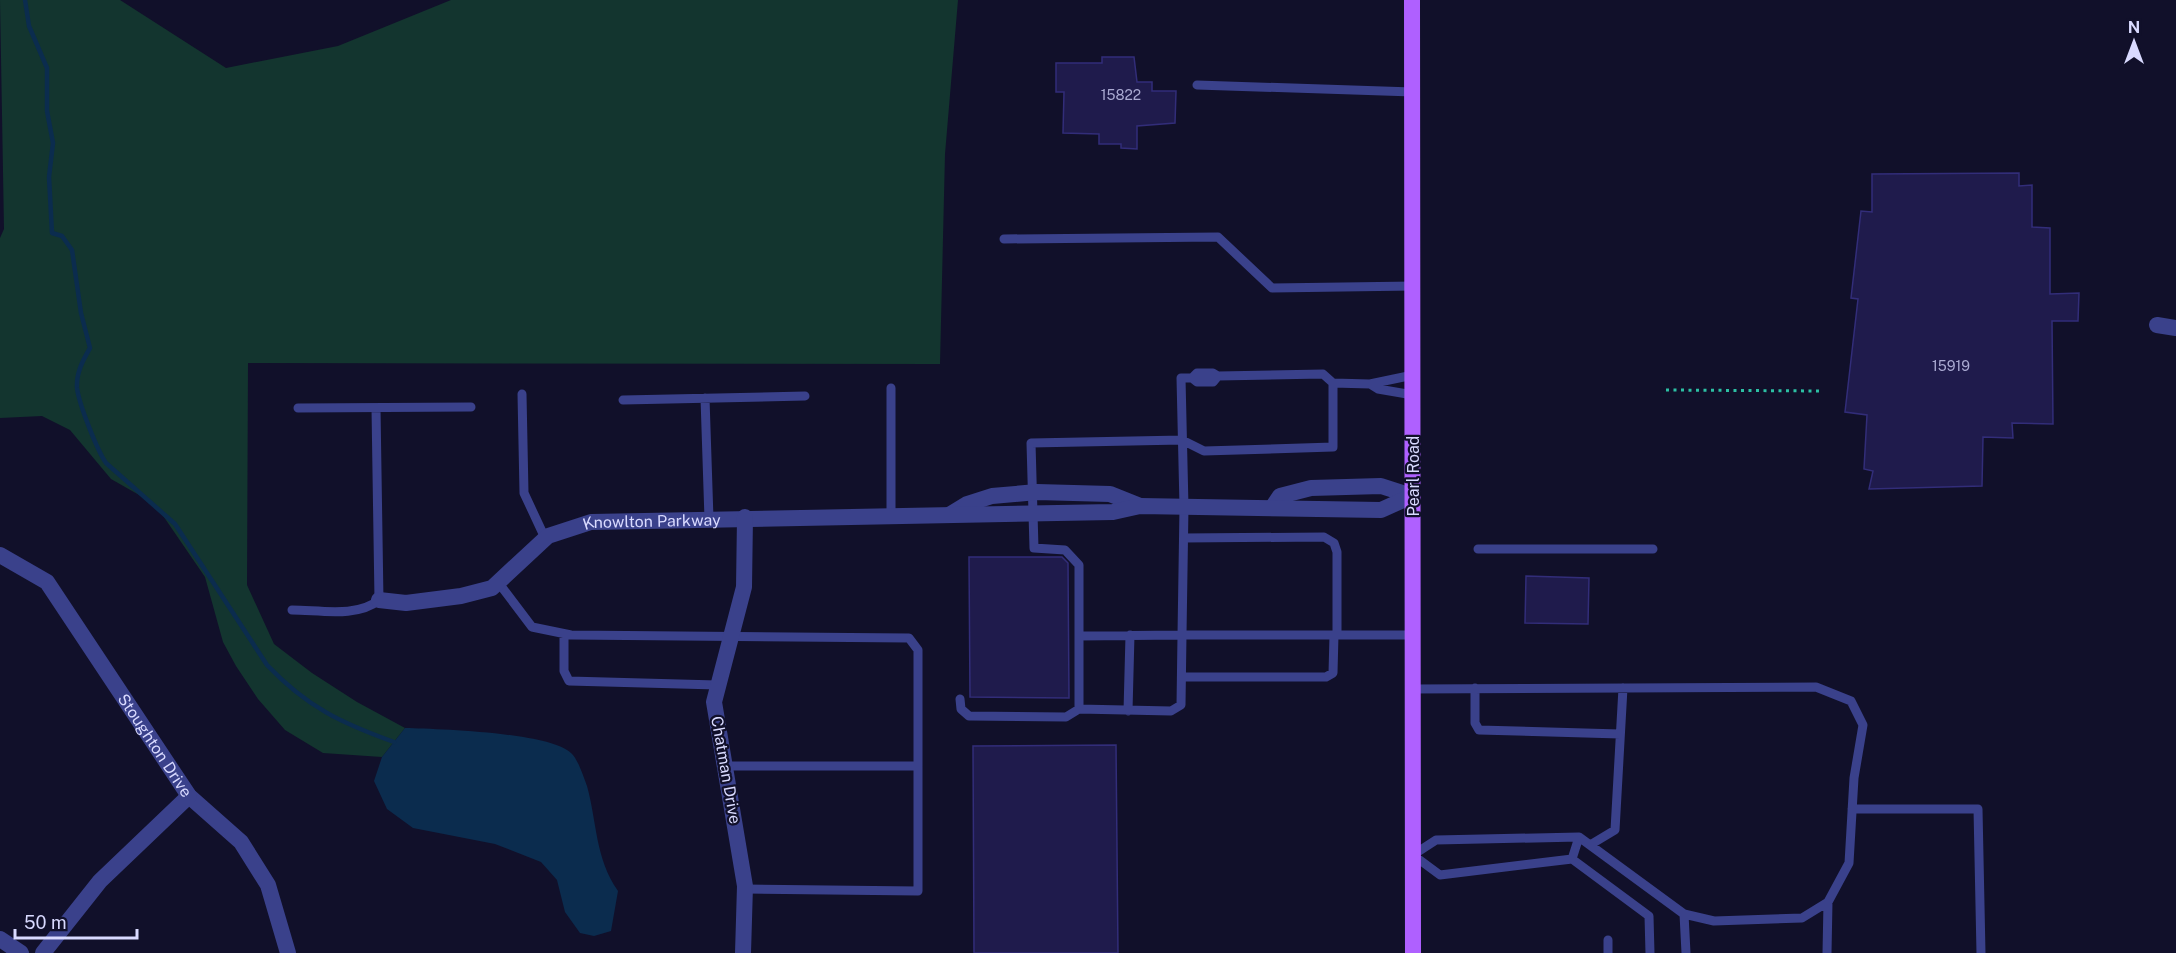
<svg xmlns="http://www.w3.org/2000/svg" width="2176" height="953" font-family="'Public Sans',sans-serif">
<style>
.green{fill:#13352f}
.water{fill:#0b2c4e}
.lines{fill:none;stroke-linecap:round;stroke-linejoin:round}
.stream{stroke:#0b2c4e;stroke-width:4.5}
.building{fill:#1f1b4c;stroke:#322d79;stroke-width:1.5}
.path{stroke:#2dc0a4;stroke-width:3;stroke-dasharray:3 4.5;stroke-linecap:butt}
.service{stroke:#3a418b;stroke-width:9}
.minor{stroke:#3a418b;stroke-width:16}
.primary{stroke:#af60ff;stroke-width:16}
.labels{text-anchor:middle;dominant-baseline:central;stroke-width:4.5;stroke-linejoin:round;paint-order:stroke}
.number-label{font-size:14px;fill:#aaaad2}
.street-label{font-size:16px;fill:#d9daff;stroke:#11102a}
</style>
<rect width="100%" height="100%" fill="#11102a"/>
<path class="green" d="M0,0H120L226,68L338,46L451,0H958L945,154L940,364L248,363L247,585L274,644L312,673L357,702L405,728L382,757L323,753L285,730L258,699L236,666L223,642L205,577L155,504L111,479L70,430L42,416L0,418V238L4,229Z"/>
<path class="water" d="M405,728C438,729 548,732 571,753C578,759 584,778 587,786C597,822 595,858 618,891L611,931L594,936L580,933L565,912L557,880L541,862L495,844L413,828L387,809L374,781L382,757Z"/>
<g class="lines">
<path class="stream" d="M25,0L29,26L47,68V111L53,143L49,177L52,233L62,236L72,250L81,313L90,348C83,360 76,373 77,388C79,404 97,450 106,463L175,524L267,665C307,707 341,723 394,742"/>
</g>
<path class="building" d="M1102,57H1134L1137,82H1152V91H1176L1175,123L1137,126V149L1121,148V144H1099V134L1063,133L1064,92H1056V63H1102Z
M2019,173V186L2032,185V227L2050,228V294L2079,293L2078,321H2052L2053,424L2012,423L2013,438L1983,437L1982,486L1869,489L1873,471L1864,469L1867,415L1845,412L1858,299L1851,298L1861,211L1872,212V174Z
M969,557H1062L1068,563L1069,698L970,697Z
M1526,576L1589,578L1588,624L1525,623Z
M1116,745L1118,953H974L973,746Z"/>
<g class="lines">
<path class="path" d="M1666,390L1822,391"/>
<path class="service" d="M1197,85L1413,92
M1004,239L1218,237L1272,288L1414,286
M1218,376L1213,382H1197L1192,378H1181L1184,507L1182,635H1413
M1192,378L1197,373H1213L1218,376L1323,374L1333,383
M1370,384L1378,389L1413,395
M891,388V516
M522,394L524,493L545,538
M705,398L709,519
M623,400L805,396
M298,408L471,407
M1184,538L1324,537L1334,543L1337,552V635
M1478,549H1653
M498,582L532,627L571,635L909,638L918,650V891L745,889
M292,610C319,610 357,618 379,600L376,408
M564,634V671L569,681L717,685
M1182,677H1326L1333,673L1334,635
M1475,688V723L1479,730L1620,734
M1413,689L1816,687L1851,701L1863,725L1854,778L1849,863L1828,902L1802,918L1714,921L1684,914L1579,837L1436,840L1413,855L1440,875L1572,859L1649,916L1650,953
M960,699L961,709L969,716L1066,717L1079,709V565L1065,550L1034,548L1031,443L1182,440L1204,451L1333,447V383L1370,384L1413,375
M1079,709L1171,711L1181,705L1182,635L1079,636
M1128,711L1130,635
M724,766H918
M1852,809H1978L1981,953
M1590,845L1615,830L1623,688
M1572,859L1579,837
M1684,914L1686,953
M1608,940V953
M1827,953L1828,902"/>
<g class="minor">
<path d="M2157,325L2176,328"/>
<path d="M1272,508L1280,496L1311,488L1381,486L1412,496"/>
<path d="M949,515L967,504L992,496L1037,492L1110,494L1140,506"/>
<path id="s1" d="M0,555L47,582L189,796L241,842L268,885L288,953"/>
<path id="s2" d="M379,600L406,603L461,596L492,588L548,536L591,522L1113,512L1140,506L1381,510L1412,496"/>
<path d="M0,939L21,953"/>
<path d="M43,953L100,881L189,796"/>
<path d="M743,953L745,886L714,702L744,587L745,517"/>
</g>
<path class="primary" d="M1412,0L1413,953"/>
</g>
<g class="labels">
<g class="number-label">
<text x="1121" y="95">15822</text>
<text x="1951" y="366">15919</text>
</g>
<g class="street-label">
<text transform="translate(1413 476) rotate(-90)">Pearl Road</text>
<text stroke="none"><textPath href="#s2" startOffset="297">Knowlton Parkway</textPath></text>
<text stroke="none"><textPath href="#s1" startOffset="250">Stoughton Drive</textPath></text>
<text transform="translate(726 770) rotate(80)">Chatman Drive</text>
</g>
</g>
<g transform="translate(2134 42)" stroke="#11102a" stroke-width="4.5" paint-order="stroke">
<path d="M0-4.5L10 22L0 15L-10 22Z" fill="#d9daff"/>
<text y="-9" font-size="16" font-weight="bold" text-anchor="middle" fill="#d9daff">N</text>
</g>
<path d="M15 929v9h122v-9" fill="none" stroke="#d9daff" stroke-width="3"/>
<text x="24" y="929" font-size="18" fill="#d9daff" stroke="#11102a" stroke-width="4.5" paint-order="stroke">50 m</text>
</svg>
